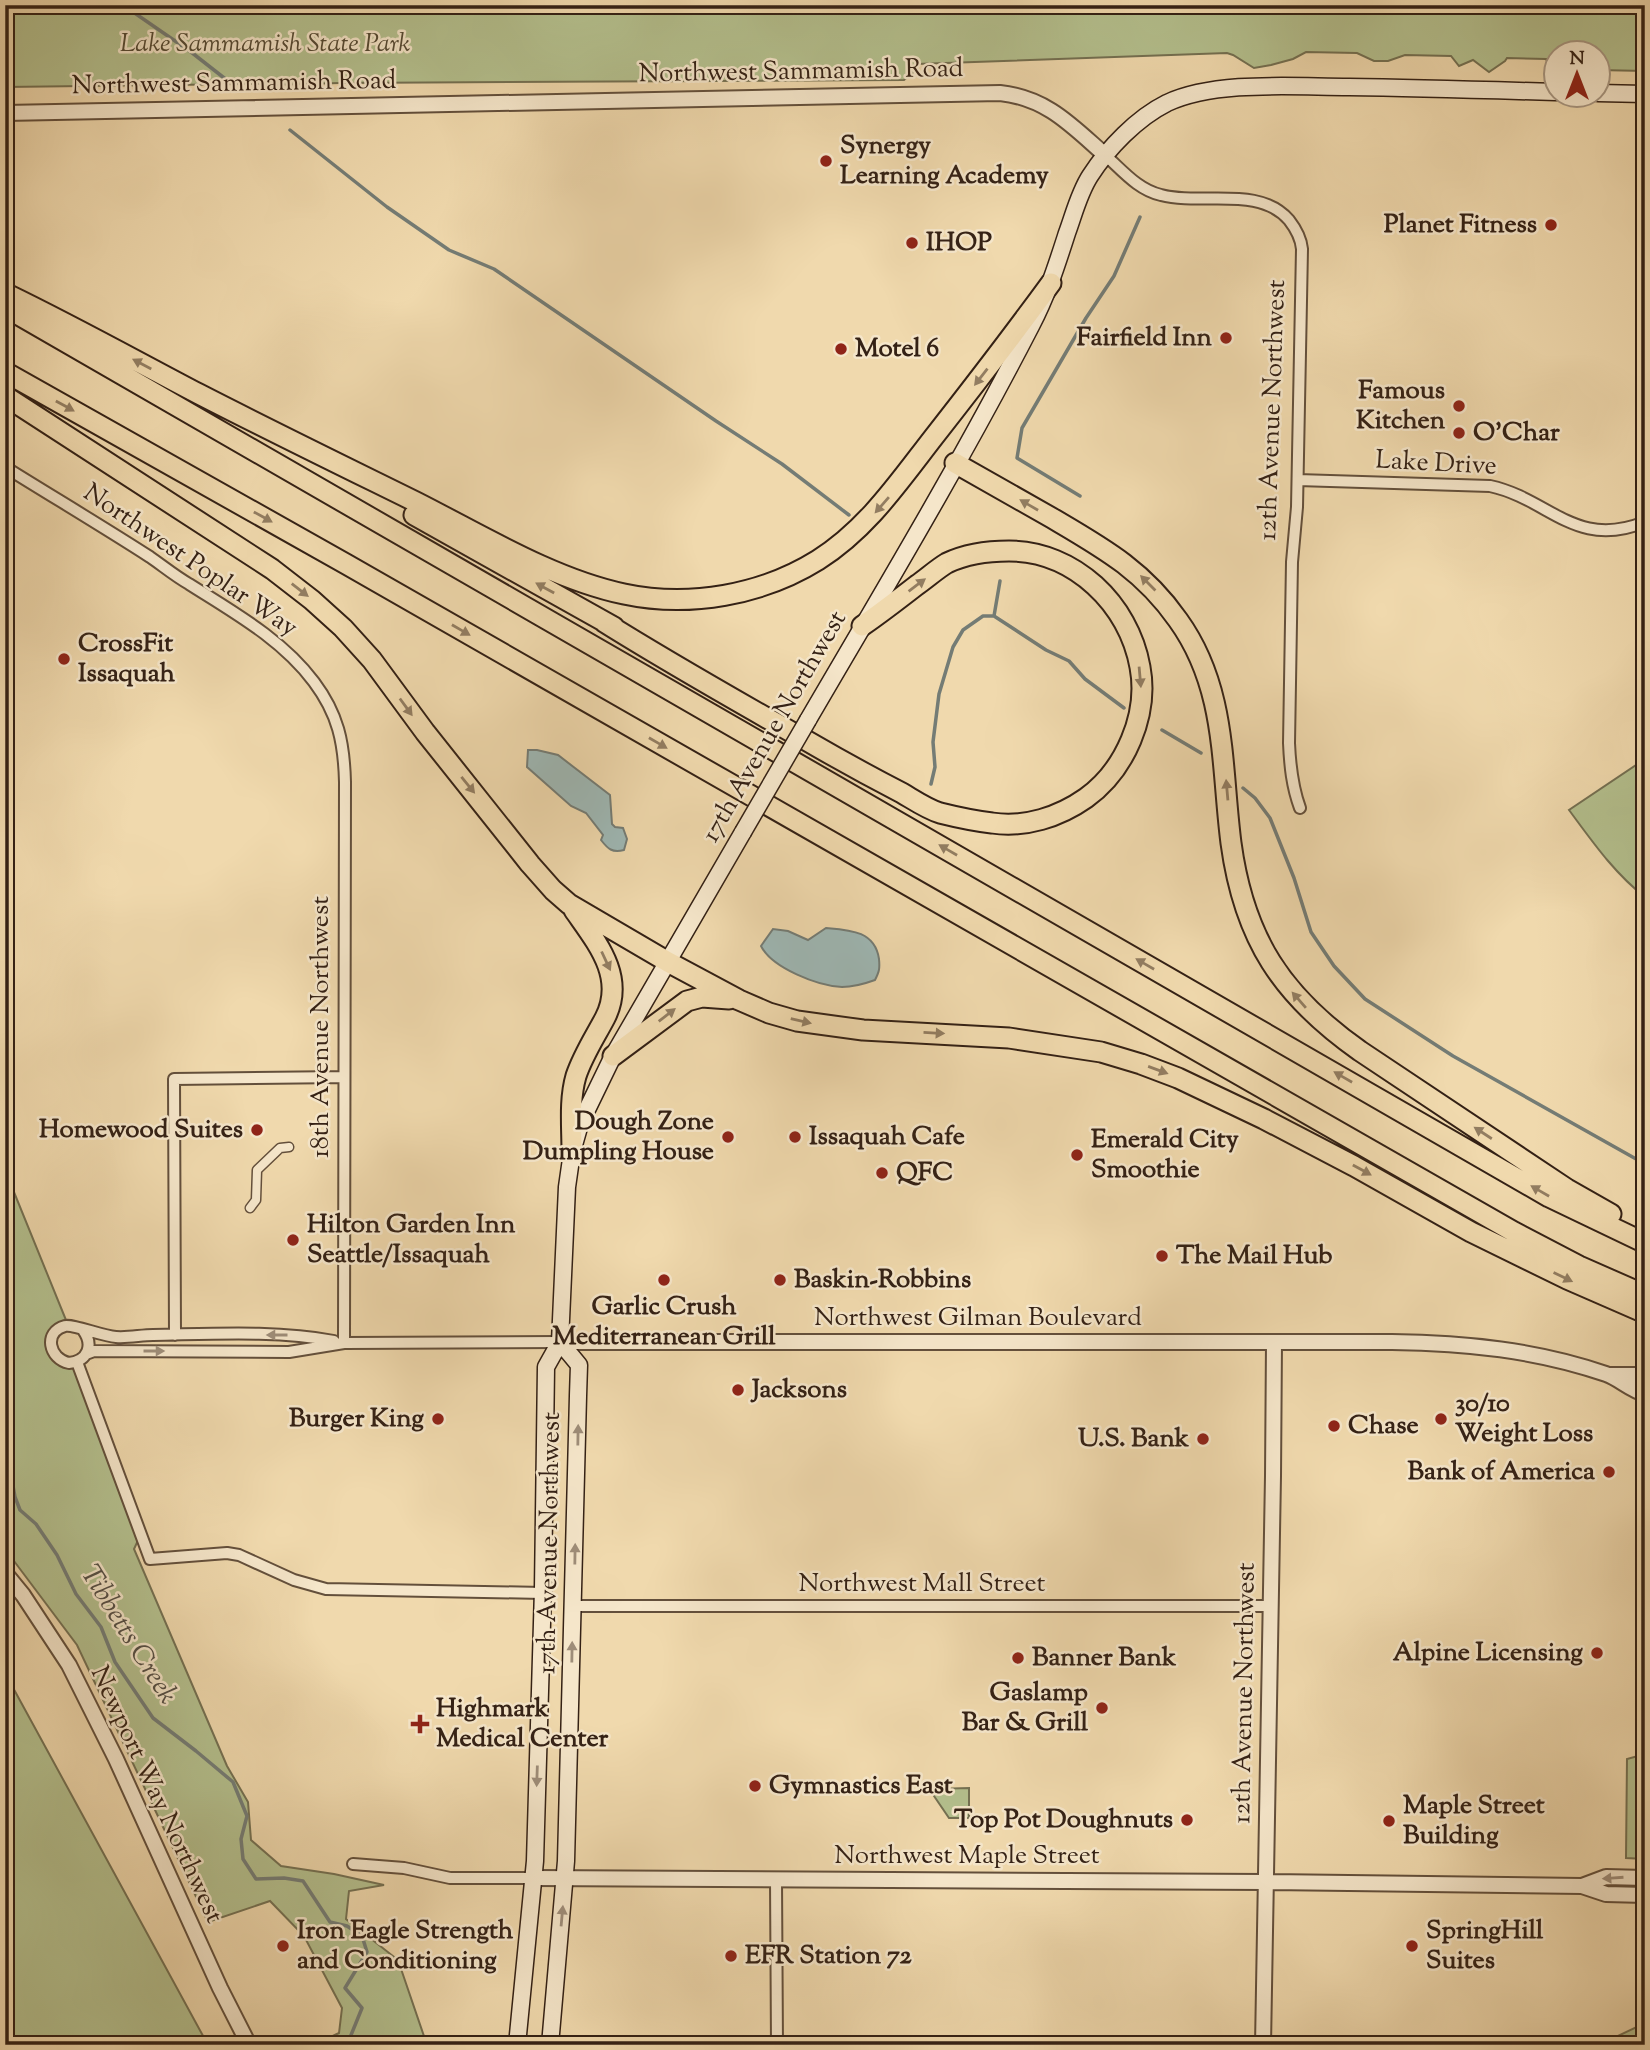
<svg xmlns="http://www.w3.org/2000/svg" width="1650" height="2050" font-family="'Sorts Mill Goudy',serif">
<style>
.green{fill:#b4c08e;stroke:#747052;stroke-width:2}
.water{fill:#9eb8b5;stroke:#747c75;stroke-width:2}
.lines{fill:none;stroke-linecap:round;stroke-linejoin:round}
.stream{stroke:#747c75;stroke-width:3.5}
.pedestrian-casing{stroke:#634f3b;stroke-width:11}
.minor-casing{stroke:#634f3b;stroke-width:14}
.tertiary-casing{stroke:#634f3b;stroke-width:18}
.secondary-casing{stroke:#342115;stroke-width:19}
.motorway-casing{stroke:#342115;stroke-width:23}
.pedestrian{stroke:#f5e6ca;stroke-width:8}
.minor{stroke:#f5e6ca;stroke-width:10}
.tertiary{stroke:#f5e6ca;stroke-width:14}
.secondary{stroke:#f5e6ca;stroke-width:16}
.motorway{stroke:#f0d9ad;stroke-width:19}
.secondary-bridge-casing{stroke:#342115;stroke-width:19;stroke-linecap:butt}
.secondary-bridge{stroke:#f5e6ca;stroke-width:16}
.oneway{fill:#927d61}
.oneway2{fill:#9e8d79}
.poi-dot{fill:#8f2418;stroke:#f5e6ca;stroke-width:2.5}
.labels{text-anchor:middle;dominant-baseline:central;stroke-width:5;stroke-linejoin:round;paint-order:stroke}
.park-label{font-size:26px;font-style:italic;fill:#544933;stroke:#f5e6ca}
.street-label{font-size:26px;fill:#342115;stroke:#f5e6ca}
.poi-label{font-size:26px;font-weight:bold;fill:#342115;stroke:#f5e6ca;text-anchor:start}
.water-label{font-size:28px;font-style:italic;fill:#544e45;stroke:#f5e6ca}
</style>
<rect width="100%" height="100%" fill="#f0d9ad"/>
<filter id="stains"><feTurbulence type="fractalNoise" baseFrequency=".00286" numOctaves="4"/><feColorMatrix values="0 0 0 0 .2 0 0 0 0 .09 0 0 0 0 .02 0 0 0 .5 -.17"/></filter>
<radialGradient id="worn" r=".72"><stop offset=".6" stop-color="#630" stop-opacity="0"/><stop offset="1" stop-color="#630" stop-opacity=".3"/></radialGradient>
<path class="green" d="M5,5H1645V71L1598,70V52H1556L1555,69H1550L1546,59L1507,58L1505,61L1489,72L1473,60L1459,66L1451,56L1405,55L1388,61H1374L1357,53L1306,52L1293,59L1271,65L1254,68L1233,55L1227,53L917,64L915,71L904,80L340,83L271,85L270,84H249L5,87Z
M1645,759V897C1614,873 1592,841 1569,810Z
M5,1170L68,1325L62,1327L51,1346L73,1363L141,1534L134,1549L227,1766L248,1802L251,1840L281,1866L334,1874L384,1885L349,1891L346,1919L398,1960L427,2045H314L339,2033L342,2008L304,1936L270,1901L208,1922L77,1645L5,1549Z
M5,1673L208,2045H5Z
M1645,1754V1859L1626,1858L1627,1759Z
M969,1788V1818H949L934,1796V1789Z
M1645,2023V2045H1599Z"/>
<path class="water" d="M528,750H537L558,755L610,795L612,824L615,827L623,828L627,839L624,850C612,853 608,849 601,840L603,835L586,813L571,806L527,767Z
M826,928C850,930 875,931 879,959C880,969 879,972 875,980C864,984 853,987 842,987C818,986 772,968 761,946L773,929L788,931L808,940Z"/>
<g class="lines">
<path class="stream" d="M123,5L191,52L228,81
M290,130L387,207L449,250L494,269L716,421L782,464L849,515
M1080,496L1017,458L1022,428L1086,318L1114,276L1140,217
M994,616L1000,581
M1162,730L1201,753
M931,784L935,767L933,742L939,694L953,647L963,630L983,616H994L1046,650L1069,661L1085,679L1124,708
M1243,788L1255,798L1270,818L1294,878L1311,932L1334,966L1365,999L1453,1056L1645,1164
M5,1465L10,1469L15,1497L20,1510L36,1524L57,1555L76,1594L101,1627L115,1662L153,1718L196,1751L233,1782L247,1816L241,1839L243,1859L256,1879L284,1878L303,1881L330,1922L347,1926L362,1936L367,1952L345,1988L362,2008L347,2045"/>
<defs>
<path id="pedestrian" d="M250,1208L256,1200L257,1170L280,1148L289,1147"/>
<path id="minor" d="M1105,155C1122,170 1138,190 1161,195C1202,206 1259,185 1289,220C1296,229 1301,238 1302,249L1297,507L1292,562L1289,743C1290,766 1292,786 1300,808
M5,467C53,497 102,526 150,557C163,566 175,576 189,584C233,612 282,639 314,682C338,714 344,742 345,782L344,1343
M1298,480L1490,486C1550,499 1575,550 1645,522
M83,1330C94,1345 88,1361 69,1363C49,1359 43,1332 65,1326C73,1324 102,1336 116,1337C129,1338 141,1335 153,1335C212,1334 277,1330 334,1341
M175,1335L174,1079L344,1077
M86,1354L94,1351L289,1352L344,1343L560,1342
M77,1362L150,1559L227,1553L239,1555L294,1580L326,1589L543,1593
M573,1606H1270
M353,1864L404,1868L450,1878H534
M776,1880L777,2045"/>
<path id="tertiary" d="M5,113L1000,93C1047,98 1072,126 1105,155
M560,1342H1392C1465,1343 1537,1350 1606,1374C1620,1379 1630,1390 1645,1394
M1610,1375H1645
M5,1573L23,1595L69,1665L116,1759L220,1988L249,2045
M534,1878L1265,1882L1582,1886L1606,1894L1645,1895
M1582,1886L1606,1877L1645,1878
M1263,2045L1273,1476L1274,1342"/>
<path id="secondary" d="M1598,93L1645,94
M808,720C884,590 962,460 1031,326C1047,296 1057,264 1067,233C1074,214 1079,193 1090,176C1108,148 1137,118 1167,103C1216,80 1295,87 1349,87C1418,88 1487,90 1556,92
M517,2045L535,1861L543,1589L546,1367L560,1342L567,1187L572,1152L580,1124L613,1056L743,832
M550,2045L566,1861L578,1396L579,1365L560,1342"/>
<path id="motorway" d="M9,295C73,326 136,361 199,394C271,431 345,467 418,503C483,536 553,579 624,594C689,608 762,595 818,560C867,529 898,483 933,438C973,387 1013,335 1051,283
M5,307L1549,1197L1645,1243
M5,372L346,564L1514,1232L1579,1266L1645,1295
M5,396L272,569L312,600L343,628L372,660L425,732L530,864L553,890L569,904L668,962L739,1000L769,1013L797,1021L863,1030L1009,1038L1101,1052L1141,1064L1178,1078L1264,1119L1354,1166L1471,1232L1567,1279L1645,1313
M955,463C988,482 1020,500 1052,518C1103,548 1143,570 1178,620C1227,688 1221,765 1231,843C1244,939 1282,996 1360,1051L1567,1189L1611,1214
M414,515L614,627
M604,622C671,664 740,703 809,742C840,760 871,777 902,793C914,800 927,809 940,813C956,817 975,821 992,823C1025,828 1059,817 1086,798C1125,770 1149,715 1140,667C1129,604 1074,551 1009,551C989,551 966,554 947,563C937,569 927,578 917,585C899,599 881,613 862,626
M613,1056L687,1001L702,997L729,999
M572,1152C572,1127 569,1100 576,1076C583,1055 595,1037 605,1018C626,977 597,943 574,910"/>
</defs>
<use href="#pedestrian" class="pedestrian-casing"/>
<use href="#minor" class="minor-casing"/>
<use href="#tertiary" class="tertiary-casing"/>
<use href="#secondary" class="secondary-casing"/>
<use href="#motorway" class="motorway-casing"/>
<use href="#pedestrian" class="pedestrian"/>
<use href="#minor" class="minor"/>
<use href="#tertiary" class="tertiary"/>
<use href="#secondary" class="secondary"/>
<use href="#motorway" class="motorway"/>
<defs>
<path id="secondary-bridge" d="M743,832L808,720"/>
</defs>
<use href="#secondary-bridge" class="secondary-bridge-casing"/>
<use href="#secondary-bridge" class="secondary-bridge"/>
</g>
<defs><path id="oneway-solid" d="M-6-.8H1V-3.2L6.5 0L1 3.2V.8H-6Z" transform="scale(1.75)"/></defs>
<g class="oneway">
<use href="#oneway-solid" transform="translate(142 364) rotate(-152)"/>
<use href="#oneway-solid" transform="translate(981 377) rotate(128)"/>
<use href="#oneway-solid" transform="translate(65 406) rotate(29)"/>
<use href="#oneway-solid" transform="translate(882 505) rotate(131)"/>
<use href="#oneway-solid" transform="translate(1029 505) rotate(-150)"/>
<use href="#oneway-solid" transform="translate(263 517) rotate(29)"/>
<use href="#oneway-solid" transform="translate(1148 583) rotate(-135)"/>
<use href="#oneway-solid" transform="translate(917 585) rotate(-37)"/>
<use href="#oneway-solid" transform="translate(545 588) rotate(-151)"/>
<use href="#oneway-solid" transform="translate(300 590) rotate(38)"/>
<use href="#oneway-solid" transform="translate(461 630) rotate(30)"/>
<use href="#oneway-solid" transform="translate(1140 677) rotate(85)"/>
<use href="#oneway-solid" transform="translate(406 707) rotate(54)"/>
<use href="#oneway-solid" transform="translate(658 743) rotate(30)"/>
<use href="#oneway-solid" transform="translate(468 785) rotate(51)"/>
<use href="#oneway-solid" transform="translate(1227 790) rotate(-95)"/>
<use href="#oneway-solid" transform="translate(948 850) rotate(-150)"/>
<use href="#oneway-solid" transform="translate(606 961) rotate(65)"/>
<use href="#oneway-solid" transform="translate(1145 964) rotate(-150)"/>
<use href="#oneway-solid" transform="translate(1299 1000) rotate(-131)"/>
<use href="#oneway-solid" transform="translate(667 1015) rotate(-38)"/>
<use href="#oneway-solid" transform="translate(801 1021) rotate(13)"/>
<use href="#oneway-solid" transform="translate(934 1033) rotate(3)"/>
<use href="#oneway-solid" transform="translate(1158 1070) rotate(20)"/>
<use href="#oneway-solid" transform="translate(1343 1077) rotate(-150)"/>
<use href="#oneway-solid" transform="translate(1483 1133) rotate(-147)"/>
<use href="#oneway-solid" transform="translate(1362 1170) rotate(29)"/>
<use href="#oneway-solid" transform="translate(1540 1191) rotate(-150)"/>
<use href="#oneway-solid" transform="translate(1563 1277) rotate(26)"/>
</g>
<g class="oneway2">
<use href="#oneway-solid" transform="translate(277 1335) rotate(-180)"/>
<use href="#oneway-solid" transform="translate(154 1351)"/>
<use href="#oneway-solid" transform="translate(578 1435) rotate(-89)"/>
<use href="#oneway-solid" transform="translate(575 1554) rotate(-89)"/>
<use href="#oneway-solid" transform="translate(572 1652) rotate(-89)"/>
<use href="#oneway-solid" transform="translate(537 1776) rotate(92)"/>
<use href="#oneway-solid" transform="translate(1613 1878) rotate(176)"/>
<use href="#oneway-solid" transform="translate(562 1916) rotate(-85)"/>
</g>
<g class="poi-dot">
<circle cx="826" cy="161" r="7"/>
<circle cx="1551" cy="225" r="7"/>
<circle cx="912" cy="243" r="7"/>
<circle cx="1226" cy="338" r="7"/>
<circle cx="841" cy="349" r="7"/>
<circle cx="1459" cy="406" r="7"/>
<circle cx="1459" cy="433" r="7"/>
<circle cx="64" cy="659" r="7"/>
<circle cx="257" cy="1130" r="7"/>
<circle cx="728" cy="1137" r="7"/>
<circle cx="795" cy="1137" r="7"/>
<circle cx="1077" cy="1155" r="7"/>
<circle cx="882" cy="1173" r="7"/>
<circle cx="293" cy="1240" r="7"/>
<circle cx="1162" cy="1256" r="7"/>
<circle cx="664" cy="1280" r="7"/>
<circle cx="780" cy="1280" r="7"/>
<circle cx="738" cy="1390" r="7"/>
<circle cx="438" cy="1419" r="7"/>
<circle cx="1441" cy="1419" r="7"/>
<circle cx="1334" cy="1426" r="7"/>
<circle cx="1203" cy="1439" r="7"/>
<circle cx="1609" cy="1472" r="7"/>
<circle cx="1597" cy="1653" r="7"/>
<circle cx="1018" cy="1658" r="7"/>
<circle cx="1102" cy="1708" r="7"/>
<path d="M416.5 1713.5h7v7h7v7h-7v7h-7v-7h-7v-7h7z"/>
<circle cx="755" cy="1786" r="7"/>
<circle cx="1187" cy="1820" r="7"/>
<circle cx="1389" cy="1821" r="7"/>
<circle cx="283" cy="1946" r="7"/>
<circle cx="1412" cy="1946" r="7"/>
<circle cx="731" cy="1956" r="7"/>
</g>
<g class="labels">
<g class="park-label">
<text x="265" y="44">Lake Sammamish State Park</text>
</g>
<g class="street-label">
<text transform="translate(801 72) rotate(-1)">Northwest Sammamish Road</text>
<text transform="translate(234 84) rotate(-1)">Northwest Sammamish Road</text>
<text transform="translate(1273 410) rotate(-88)">12th Avenue Northwest</text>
<text transform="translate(1436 464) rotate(3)">Lake Drive</text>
<text transform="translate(190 561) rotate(34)">Northwest Poplar Way</text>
<text transform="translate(775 727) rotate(-60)">17th Avenue Northwest</text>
<text transform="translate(321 1027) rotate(-90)">18th Avenue Northwest</text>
<text x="978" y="1318">Northwest Gilman Boulevard</text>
<text transform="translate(550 1543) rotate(-89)">17th Avenue Northwest</text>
<text x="922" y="1584">Northwest Mall Street</text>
<text transform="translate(1245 1693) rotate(-89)">12th Avenue Northwest</text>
<text transform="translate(156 1795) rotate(65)">Newport Way Northwest</text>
<text x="967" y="1856">Northwest Maple Street</text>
</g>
<g class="poi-label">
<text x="840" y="146">Synergy<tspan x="840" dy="30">Learning Academy</tspan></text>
<text x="1537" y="225" text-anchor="end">Planet Fitness</text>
<text x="926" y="243">IHOP</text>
<text x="1212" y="338" text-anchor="end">Fairfield Inn</text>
<text x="855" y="349">Motel 6</text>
<text x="1445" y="391" text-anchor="end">Famous<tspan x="1445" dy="30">Kitchen</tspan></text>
<text x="1473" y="433">O’Char</text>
<text x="78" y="644">CrossFit<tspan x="78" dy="30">Issaquah</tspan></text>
<text x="714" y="1122" text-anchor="end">Dough Zone<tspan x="714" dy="30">Dumpling House</tspan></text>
<text x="243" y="1130" text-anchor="end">Homewood Suites</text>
<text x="809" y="1137">Issaquah Cafe</text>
<text x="1091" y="1140">Emerald City<tspan x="1091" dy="30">Smoothie</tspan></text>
<text x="896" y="1173">QFC</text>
<text x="307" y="1225">Hilton Garden Inn<tspan x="307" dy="30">Seattle/Issaquah</tspan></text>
<text x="1176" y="1256">The Mail Hub</text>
<text x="794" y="1280">Baskin-Robbins</text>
<text x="664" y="1307" text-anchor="middle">Garlic Crush<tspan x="664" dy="30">Mediterranean Grill</tspan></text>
<text x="752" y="1390">Jacksons</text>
<text x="1455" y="1404">30/10<tspan x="1455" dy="30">Weight Loss</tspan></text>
<text x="424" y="1419" text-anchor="end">Burger King</text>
<text x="1348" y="1426">Chase</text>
<text x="1189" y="1439" text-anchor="end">U.S. Bank</text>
<text x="1595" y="1472" text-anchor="end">Bank of America</text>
<text x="1583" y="1653" text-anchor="end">Alpine Licensing</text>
<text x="1032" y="1658">Banner Bank</text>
<text x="1088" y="1693" text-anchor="end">Gaslamp<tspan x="1088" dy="30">Bar &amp; Grill</tspan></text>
<text x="436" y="1709">Highmark<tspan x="436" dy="30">Medical Center</tspan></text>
<text x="769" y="1786">Gymnastics East</text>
<text x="1403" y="1806">Maple Street<tspan x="1403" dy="30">Building</tspan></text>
<text x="1173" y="1820" text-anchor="end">Top Pot Doughnuts</text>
<text x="297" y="1931">Iron Eagle Strength<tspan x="297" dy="30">and Conditioning</tspan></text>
<text x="1426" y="1931">SpringHill<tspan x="1426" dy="30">Suites</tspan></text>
<text x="745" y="1956">EFR Station 72</text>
</g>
<g class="water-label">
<text transform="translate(128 1635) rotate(58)">Tibbetts Creek</text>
</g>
</g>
<rect width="1650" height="2050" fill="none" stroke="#f0d9ad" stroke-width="28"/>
<rect x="7" y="7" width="1636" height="2036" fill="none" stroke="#342115" stroke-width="3.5"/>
<rect x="14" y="14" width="1622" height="2022" fill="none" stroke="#342115" stroke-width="2"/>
<g transform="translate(1577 74)"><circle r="33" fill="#f5e6ca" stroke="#a89782" stroke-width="2"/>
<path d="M0-5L12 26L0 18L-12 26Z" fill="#8f2418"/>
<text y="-10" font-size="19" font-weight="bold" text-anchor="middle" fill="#342115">N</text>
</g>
<rect width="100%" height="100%" filter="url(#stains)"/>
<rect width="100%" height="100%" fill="url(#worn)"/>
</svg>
